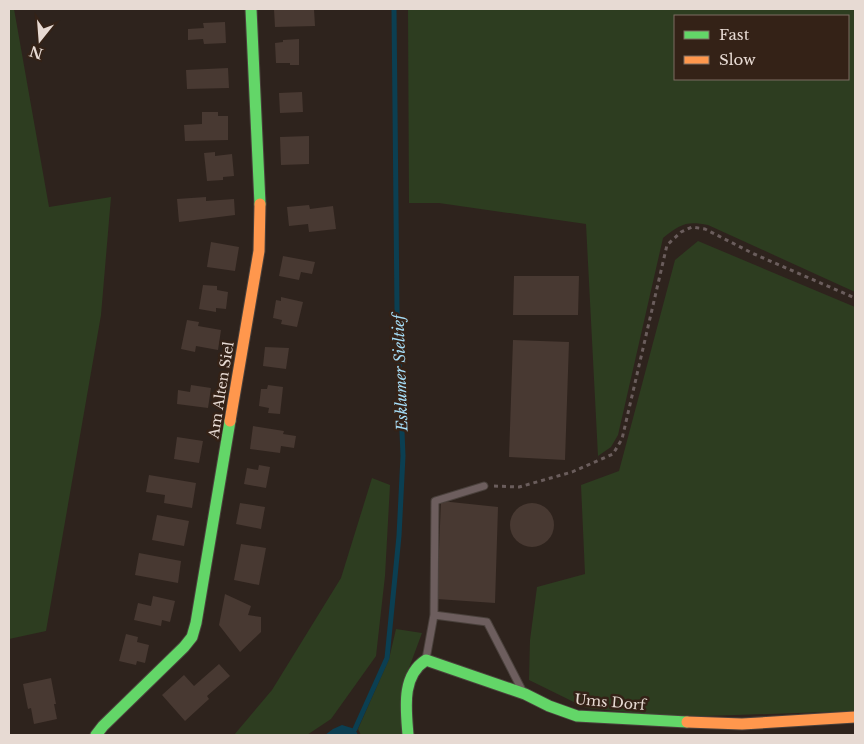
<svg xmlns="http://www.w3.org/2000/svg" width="864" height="744" font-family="'Libre Baskerville',serif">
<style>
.green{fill:#2d3d20;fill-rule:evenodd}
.water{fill:#0b3f52}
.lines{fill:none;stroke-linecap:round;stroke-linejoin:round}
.stream{stroke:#0b3f52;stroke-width:5}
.building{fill:#483932}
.lane-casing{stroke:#4a413c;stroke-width:9}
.fast-casing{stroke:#4a413c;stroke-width:13}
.slow-casing{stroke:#4a413c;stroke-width:13}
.path{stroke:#6a5d5c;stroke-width:3;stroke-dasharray:4 4;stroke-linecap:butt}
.lane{stroke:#6d5e5e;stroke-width:7}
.fast{stroke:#63d668;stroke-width:11}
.slow{stroke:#ff974d;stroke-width:11}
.labels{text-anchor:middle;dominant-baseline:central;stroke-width:5;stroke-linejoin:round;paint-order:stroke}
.street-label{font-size:14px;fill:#e7dad3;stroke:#342217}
.water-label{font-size:15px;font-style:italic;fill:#a6ddf7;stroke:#342217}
</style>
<rect width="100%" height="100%" fill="#2e231d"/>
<path class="green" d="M9,9H14L49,207L111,197L101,315L46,631L9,639Z
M408,9H855V292L708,225C686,221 681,224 663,238L618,435L611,447L598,456L586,224L439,203H409ZM675,16H848V79H675Z
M698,241L855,307V711L678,717L586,708L529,680L530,640L537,587L585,574L581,485L619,471L675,260Z
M372,478L390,485L385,576L376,656L331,719L307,735H234L272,690L341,578Z
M396,629L422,633L403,684V735H361L358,729L389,659Z"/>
<path class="water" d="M342,725L355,729L358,735H325L333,729Z"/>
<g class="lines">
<path class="stream" d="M355,729L387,658L399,536L403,456L397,309L394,9"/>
</g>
<path class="building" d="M274,9H314L315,26L275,27Z
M225,22L226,43L204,44L203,39L188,40V29L204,28L203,23Z
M299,39V65H290V63H276L275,43L283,42V40Z
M228,68L229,88L187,89L186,70Z
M302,92L303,112L280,113L279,93Z
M202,112H218V116H228V140L185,141L184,125L202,124Z
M309,136V164L281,165L280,137Z
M215,152V156L232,154L234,176L223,177V180L207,181L204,153Z
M206,197V201L234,199L235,215L179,222L177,199Z
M309,205L310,209L333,206L336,229L309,232L308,224L289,226L287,207Z
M211,242L239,247L235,271L207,267Z
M283,256L315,262L312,274L301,272L299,280L279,276Z
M514,276H579L578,315H513Z
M203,285L217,286V290L228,292L226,309L216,308V312L199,309Z
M281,297L303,302L297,327L281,324L282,320L273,318L276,300L281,301Z
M187,320L199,322L198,326L221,330L218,350L196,346L195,352L181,349Z
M513,340L569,342L565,460L509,457Z
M265,347L289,348L286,369L263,366Z
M191,385L211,388L208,408L177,404L178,390L190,392Z
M268,385L283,387L280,414L268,413L269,408L259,406L261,389H267Z
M253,426L284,431L283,434L296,436L294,448L281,446L280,453L250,449Z
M177,437L203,441L199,463L174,459Z
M259,465L270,467L266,488L244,484L247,468L258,470Z
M149,475L196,483L192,508L164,503L165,495L146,492Z
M441,501L498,507L495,603L437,599Z
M240,503L265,507L261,529L236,524Z
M510 525a22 22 0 1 1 44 0a22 22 0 1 1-44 0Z
M157,515L189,521L184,546L152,540Z
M241,544L266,548L259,585L234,580Z
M139,553L181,561L178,583L135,575Z
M225,594L251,606L248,615L261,617V632L240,652L219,625Z
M153,596L175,601L170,622L162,620L161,626L134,620L138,603L151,606Z
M126,634L138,637L137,642L149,645L145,663L137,661L136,665L119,661Z
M219,664L230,676L207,696L209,699L185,721L162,695L184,675L194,686Z
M51,678L56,704H54L57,719L34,724L31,708L28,709L23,684Z"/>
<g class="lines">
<defs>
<path id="lane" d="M484,486L435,501L434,615L487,622L522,690
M426,659L434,615"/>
<path id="fast" d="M251,9L260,204
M96,735L103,726L184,647L192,637L196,623L230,421
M408,735C406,709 401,676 426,660L525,694L549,706L577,716L687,722"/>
<path id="slow" d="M230,421L259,251L260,204
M687,722L742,724L855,717"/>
</defs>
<use href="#lane" class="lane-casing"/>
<use href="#fast" class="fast-casing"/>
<use href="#slow" class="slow-casing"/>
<path class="path" d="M494,486L519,487L572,472L613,454L622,439L667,245L681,232L692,227L705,229L754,254L855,298"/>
<use href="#lane" class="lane"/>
<use href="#fast" class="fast"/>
<use href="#slow" class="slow"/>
</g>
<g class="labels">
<g class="street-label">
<text transform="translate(221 390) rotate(-81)">Am Alten Siel</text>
<text transform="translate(610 702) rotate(5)">Ums Dorf</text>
</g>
<g class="water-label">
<text transform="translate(400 373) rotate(-92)">Esklumer Sieltief</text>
</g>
</g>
<rect width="864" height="744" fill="none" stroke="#e7dad3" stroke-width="20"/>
<rect x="674" y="15" width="175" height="65" fill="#342217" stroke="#7c6c62"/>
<rect x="684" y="31" width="25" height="8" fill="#63d668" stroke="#7c6c62"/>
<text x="719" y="40" font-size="15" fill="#e7dad3">Fast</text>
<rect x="684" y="56" width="25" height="8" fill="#ff974d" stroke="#7c6c62"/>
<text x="719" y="65" font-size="15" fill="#e7dad3">Slow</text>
<g transform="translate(40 40) rotate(197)" stroke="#342217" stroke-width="4" paint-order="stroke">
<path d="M0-4L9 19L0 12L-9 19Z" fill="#e7dad3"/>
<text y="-8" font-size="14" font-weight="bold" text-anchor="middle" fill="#e7dad3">N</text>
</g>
</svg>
